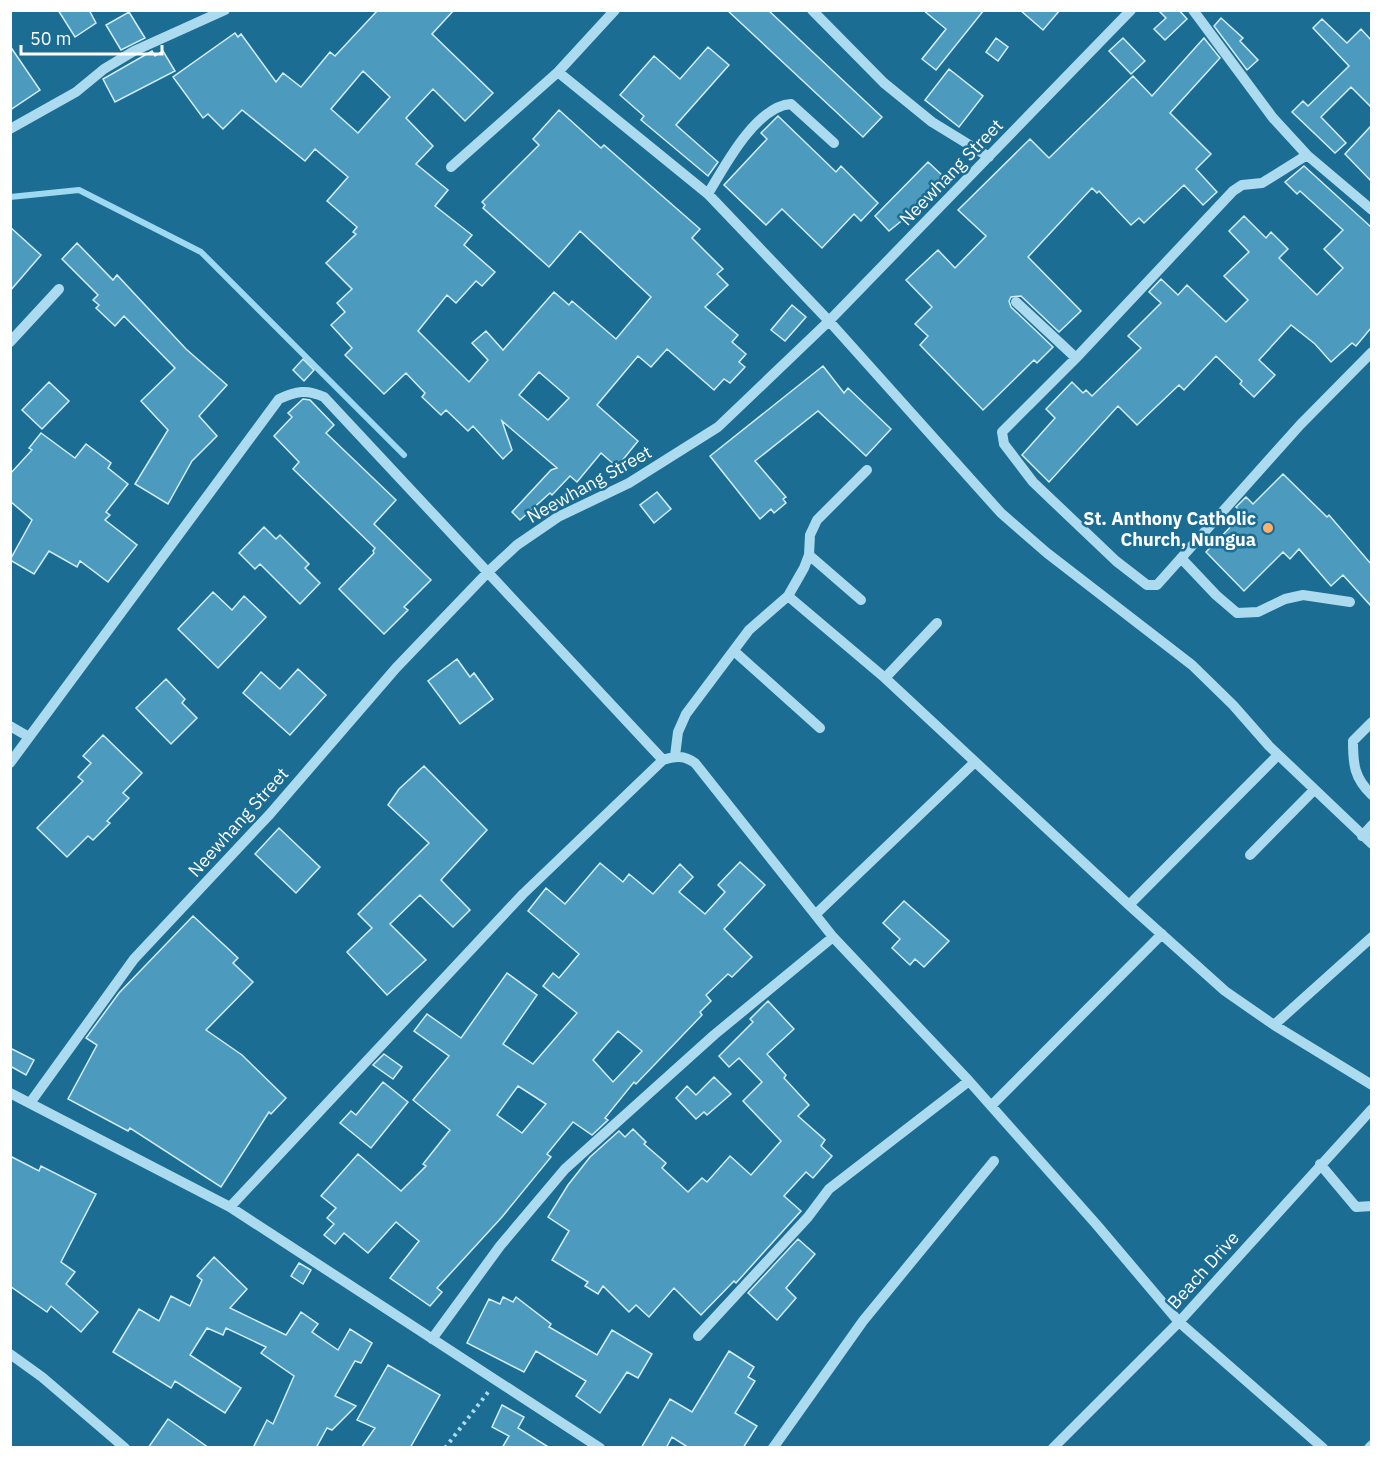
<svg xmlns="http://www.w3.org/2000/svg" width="1382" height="1458" font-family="'IBM Plex Sans',sans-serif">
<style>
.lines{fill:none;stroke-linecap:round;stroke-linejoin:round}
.stream{stroke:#9fd9f1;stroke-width:6}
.building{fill:#4c9abd;stroke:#d2eefb;stroke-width:1.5;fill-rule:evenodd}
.path{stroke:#acdbef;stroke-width:4;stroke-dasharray:3 4.5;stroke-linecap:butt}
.minor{stroke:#acdbef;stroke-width:10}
.poi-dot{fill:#ffb06a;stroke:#1b6d93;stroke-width:2}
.labels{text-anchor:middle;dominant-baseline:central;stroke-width:5;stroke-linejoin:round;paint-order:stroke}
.street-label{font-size:18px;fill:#fff;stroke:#1b6d93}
.poi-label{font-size:18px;font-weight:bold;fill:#fff;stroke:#1b6d93;text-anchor:end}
</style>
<rect width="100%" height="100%" fill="#1b6d93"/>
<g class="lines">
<path class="stream" d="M10,197L79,190L201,252L404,455"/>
</g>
<path class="building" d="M58,10H89L96,23L75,37Z
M378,10H454L432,34L493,93L465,121L433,89L406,118L433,146L416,164L448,190L435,206L472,235L464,245L495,272L482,286L476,281L456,303L447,295L418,331L469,382L488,360L472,343L486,331L503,350L554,292L569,305L572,301L616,339L651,297L580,231L549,267L483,208L485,205L482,202L539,145L533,139L559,110L601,148L604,145L700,229L692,238L723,269L717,274L728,285L705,307L738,335L732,342L746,354L739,362L745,367L730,383L724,379L714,390L667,349L651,367L638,356L597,405L638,441L617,467L601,453L577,482L570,476L552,495L550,493L520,520L512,512L551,470L557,468L502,421L512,450L503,459L473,426L468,431L446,410L441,415L422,397L425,393L406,373L384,394L345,355L352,348L331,325L345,312L337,303L352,289L326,263L356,234L353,232L357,227L327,201L348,177L315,149L305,161L242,110L223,129L208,114L203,118L173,77L235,33L238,37L241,34L276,82L283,73L301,87L330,52L335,56ZM363,71L390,97L358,133L331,109ZM539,372L569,398L548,420L519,395Z
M727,10H768L882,117L863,137Z
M923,10H984L936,70L922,59L946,29Z
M1020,10H1060L1043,30Z
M1158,10H1179L1187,19L1165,40L1154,29L1166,18Z
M129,12L145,38L121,50L106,25Z
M1221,18L1243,38L1240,41L1258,60L1247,70L1214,26Z
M1322,19L1347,43L1361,29L1371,40V107L1351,87L1321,117L1346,143L1335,153L1292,112L1303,101L1308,106L1349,66L1313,28Z
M996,38L1008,47L998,61L986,52Z
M1123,38L1145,61L1131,74L1109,51Z
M1204,38L1220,58L1170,113L1211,154L1196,169L1217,192L1203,205L1184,185L1144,223L1139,218L1131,225L1099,191L1097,193L1092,188L1028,257L1081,311L1059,332L1021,296L1011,297L1009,301L1011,307L1053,347L1037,363L1034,360L983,410L920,345L928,336L915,324L932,307L906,280L938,250L955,268L986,236L958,210L1030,139L1049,158L1133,76L1152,96Z
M10,46L40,90L10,110Z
M708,47L729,65L676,125L718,162L708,176L641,120L644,116L620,95L654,56L680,79Z
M152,51L155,56L163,51L175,71L115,102L103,79Z
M949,69L983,96L959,127L925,100Z
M778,116L836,172L841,166L878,203L861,221L854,214L822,248L782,209L766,225L724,185L767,139L761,133Z
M1371,126V181L1345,154Z
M928,162L943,176L905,218L889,231L875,216Z
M1304,166L1371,227V328L1356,346L1352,343L1331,362L1315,344L1291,325L1259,360L1275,375L1254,397L1240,384L1242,381L1216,356L1184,390L1179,385L1137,425L1118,406L1049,482L1022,455L1055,418L1046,409L1072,382L1083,393L1086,390L1092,396L1141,348L1128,336L1161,303L1149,292L1161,279L1178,295L1187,285L1226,322L1248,300L1224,276L1249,252L1229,231L1244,216L1266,238L1271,232L1288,249L1279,258L1317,295L1343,268L1324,249L1343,230L1300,191L1297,194L1285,182Z
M10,227L41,255L10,291Z
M77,243L113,280L117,275L186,349L227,385L199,416L217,436L192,461L168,504L135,484L168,430L141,401L175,368L124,316L115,326L96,308L99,305L93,300L98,295L62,259Z
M792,305L806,317L785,341L771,330Z
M303,359L314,370L304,381L293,370Z
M823,366L844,393L848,388L891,429L866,456L818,411L755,461L786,497L783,499L786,503L774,513L771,509L760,519L710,456Z
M49,382L69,401L42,429L22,410Z
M303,399L310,400L334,425L326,433L396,500L374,524L431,580L404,607L408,610L384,634L339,589L374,553L373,551L375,548L293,469L299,462L274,436L292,417L288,413Z
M41,433L75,458L86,444L111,463L108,468L128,484L106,512L110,515L105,520L137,545L108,582L80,561L77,567L49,551L34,574L10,560L32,520L10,501V474L32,450L29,448Z
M1283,474L1327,517L1329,515L1371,564V606L1343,575L1331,586L1299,549L1290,559L1283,552L1244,591L1206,552L1243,514L1236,507L1246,497L1253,504Z
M657,492L671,509L654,523L640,505Z
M264,527L276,539L280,535L309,564L305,568L320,583L300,604L260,564L255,569L239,553Z
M213,592L232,610L244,596L266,617L218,668L178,629Z
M457,659L470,677L474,673L493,699L460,724L428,681Z
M298,669L326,695L290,735L243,693L261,672L280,689Z
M166,679L185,699L182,703L197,718L171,744L136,708Z
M103,735L142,773L123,793L129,798L107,821L110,823L93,840L88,836L67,857L37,828L83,781L78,777L91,763L83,756Z
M424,766L487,830L441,880L470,910L453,927L420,895L390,924L426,960L387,995L347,952L372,928L358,914L429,843L388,805L399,789Z
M279,828L320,867L296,893L255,854Z
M740,862L765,885L724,929L752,957L732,977L728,974L706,995L711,1001L700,1012L702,1015L636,1084L634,1082L605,1118L608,1120L592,1135L573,1122L547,1154L551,1157L502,1217L437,1288L442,1292L430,1306L390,1278L419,1241L396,1222L368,1253L344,1233L335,1244L324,1235L334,1224L327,1218L336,1208L321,1196L358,1154L401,1191L426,1166L423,1164L450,1130L413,1100L449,1056L414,1031L427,1014L461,1038L507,973L537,995L503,1044L533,1064L577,1013L543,986L553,973L559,978L579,954L528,911L546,888L565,904L600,863L623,882L629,874L653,894L680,864L693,877L679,892L705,914L725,892L718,885ZM618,1031L642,1051L613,1082L593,1060ZM518,1086L546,1104L522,1133L497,1115Z
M904,901L949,941L924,967L915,959L910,965L892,948L900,939L883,923Z
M193,916L238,958L233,963L253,982L206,1030L242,1055L286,1098L271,1114L269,1112L221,1187L130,1128L128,1131L68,1099L97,1045L86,1038L119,993Z
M768,1001L794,1029L767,1054L786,1075L784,1078L809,1105L798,1116L825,1140L821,1146L832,1156L813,1178L806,1172L784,1196L801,1211L736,1283L734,1281L701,1315L674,1288L649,1317L636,1305L629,1312L603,1286L598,1294L585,1286L588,1282L552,1260L569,1231L548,1217L568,1185L590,1157L619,1131L625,1137L633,1129L646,1142L644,1144L666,1163L662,1168L688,1192L702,1178L707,1182L730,1156L751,1175L781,1141L743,1101L762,1082L739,1058L729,1067L719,1056L753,1022L750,1019Z
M10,1048L34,1060L26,1075L10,1066Z
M384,1054L402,1067L393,1079L373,1065Z
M714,1077L731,1094L707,1115L704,1112L696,1119L676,1098L687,1086L696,1095Z
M383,1082L408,1102L371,1148L340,1123L351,1111L356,1115Z
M10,1156L39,1171L41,1166L96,1194L61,1262L75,1272L66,1284L98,1312L81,1332L51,1306L47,1312L10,1286Z
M798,1239L815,1254L786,1288L796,1298L777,1320L748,1293Z
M214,1257L247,1289L230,1308L286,1335L301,1312L318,1324L312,1332L338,1350L350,1329L372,1343L361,1363L355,1361L335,1396L356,1406L332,1430L327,1428L316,1448H253L267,1420L273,1424L294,1376L261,1353L266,1347L226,1328L223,1335L207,1328L190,1355L241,1388L225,1413L175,1381L171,1388L113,1352L139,1309L159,1321L171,1296L190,1306L202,1280L197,1276Z
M299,1263L311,1270L303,1284L291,1276Z
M503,1297L513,1302L516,1297L551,1324L549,1327L597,1355L612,1330L652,1354L638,1378L627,1372L600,1413L576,1396L586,1381L536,1351L524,1372L467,1343L489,1299L500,1304Z
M729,1351L754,1367L748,1377L755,1381L735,1413L757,1426L743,1448H689L672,1437L666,1448H641L670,1399L692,1412Z
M388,1365L440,1395L410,1448H361L375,1428L357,1420Z
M502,1405L524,1417L518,1428L550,1448H502L509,1436L492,1427Z
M168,1419L209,1448H148Z"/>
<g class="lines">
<path class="path" d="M445,1448L489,1391"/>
<path class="minor" d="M812,10L884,83L932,122L989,157
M1193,10L1273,118L1307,155L1372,210
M558,72L708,194L829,321L1001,513L1047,553L1192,665L1233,705L1269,746L1372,844
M10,129L76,92L104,69L134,51L225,10
M1307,155L1262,183L1242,185L1233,191L1076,358L1002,432L1004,444L1033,482L1116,561L1147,585H1157L1300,425L1372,352
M451,167L558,72L615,10
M708,194C724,167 756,106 791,104L834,143
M1016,302L1076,358
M10,342L59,289
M809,555L861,600
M1181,558L1216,595L1237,613L1258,612L1285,599L1303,595L1350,602
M788,596L804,568L809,555L810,535L817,520L867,470
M734,651L820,728
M885,678L937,623
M1372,722L1353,741C1353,764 1354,778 1372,795
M10,726L29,737
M675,756L678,732L686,714L749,630L788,596L885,678L1129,905L1225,991L1274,1025L1372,1085
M10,763L279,399C296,391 307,389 324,397L663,760
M1362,836L1372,825
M1250,855L1314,790
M1129,905L1278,755
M816,914L975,762
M1274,1025L1372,937
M10,1093L230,1207L600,1448
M30,1103L134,959L270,814L396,668L489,571L517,545L558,517L629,483L718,427L829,321L1131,10
M991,1106L1162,934
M1320,1164L1356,1207L1372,1206
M230,1207L523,894L663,760C675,756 684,755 695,763L833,937L969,1081L1096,1224L1179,1322L1323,1448
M698,1336L808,1217L829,1189L969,1081
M432,1339L500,1246L565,1169L714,1035L833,937
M10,1354L42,1377L125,1448
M773,1448L863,1321L994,1161
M1053,1448L1179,1322L1372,1109
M1369,1448L1372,1445"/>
</g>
<circle class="poi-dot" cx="1268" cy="528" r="6"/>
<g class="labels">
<g class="street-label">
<text transform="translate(951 172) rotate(-46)">Neewhang Street</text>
<text transform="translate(589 484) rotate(-29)">Neewhang Street</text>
<text transform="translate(238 822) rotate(-48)">Neewhang Street</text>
<text transform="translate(1203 1270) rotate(-48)">Beach Drive</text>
</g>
<g class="poi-label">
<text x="1256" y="518">St. Anthony Catholic<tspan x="1256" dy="21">Church, Nungua</tspan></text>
</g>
</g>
<rect width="1382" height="1458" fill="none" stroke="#ffffff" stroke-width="24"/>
<path d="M21 45v9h141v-9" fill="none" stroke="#ffffff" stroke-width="3"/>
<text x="30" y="45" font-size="18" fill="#ffffff" stroke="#1b6d93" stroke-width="4.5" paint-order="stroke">50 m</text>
</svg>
